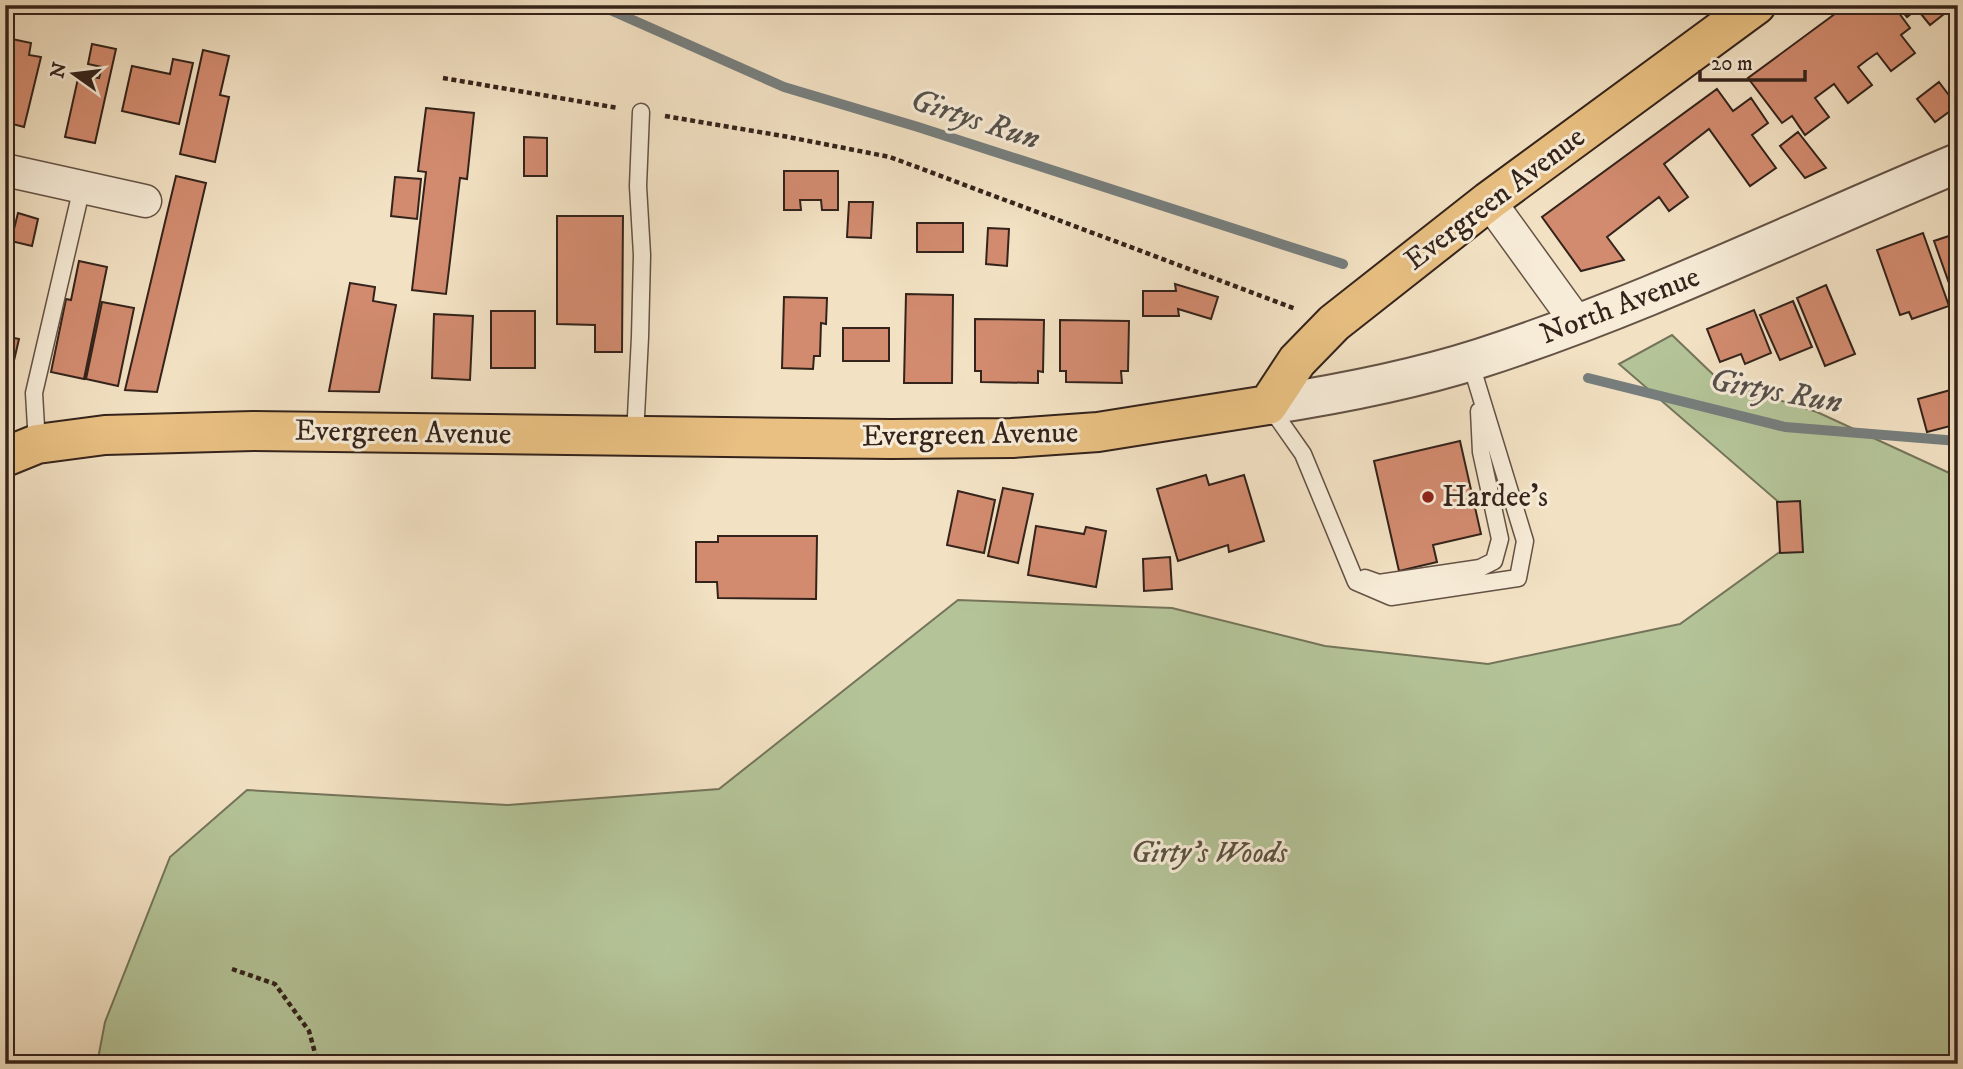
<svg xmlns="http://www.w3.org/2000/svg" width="1963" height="1069" font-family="'IM FELL DW Pica',serif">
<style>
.green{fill:#b4c498;stroke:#74745a;stroke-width:2}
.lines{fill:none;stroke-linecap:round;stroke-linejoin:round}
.stream{stroke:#767e7d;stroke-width:10}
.building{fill:#d28b6f;stroke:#34231b;stroke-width:2}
.service-casing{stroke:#645245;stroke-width:19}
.minor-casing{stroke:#645245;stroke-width:35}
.tertiary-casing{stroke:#645245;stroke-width:42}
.primary-casing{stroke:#34231b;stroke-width:42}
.path{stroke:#34231b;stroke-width:4.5;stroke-dasharray:5 3.5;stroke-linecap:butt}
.service{stroke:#f7ecd8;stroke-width:16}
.minor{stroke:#f7ecd8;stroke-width:32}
.tertiary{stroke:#f7ecd8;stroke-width:38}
.primary{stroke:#e9c082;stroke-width:38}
.poi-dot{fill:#8f2418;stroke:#f7ecd8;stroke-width:2.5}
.labels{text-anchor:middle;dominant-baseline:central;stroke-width:6;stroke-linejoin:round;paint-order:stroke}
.street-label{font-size:30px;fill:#34231b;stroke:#f7ecd8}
.poi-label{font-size:30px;fill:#34231b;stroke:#f7ecd8;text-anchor:start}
.park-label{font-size:30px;font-style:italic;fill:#5a5340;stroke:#f7ecd8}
.water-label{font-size:32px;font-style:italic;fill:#55504c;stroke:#f7ecd8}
</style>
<rect width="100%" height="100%" fill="#f2e1c3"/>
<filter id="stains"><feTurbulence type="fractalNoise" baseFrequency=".00286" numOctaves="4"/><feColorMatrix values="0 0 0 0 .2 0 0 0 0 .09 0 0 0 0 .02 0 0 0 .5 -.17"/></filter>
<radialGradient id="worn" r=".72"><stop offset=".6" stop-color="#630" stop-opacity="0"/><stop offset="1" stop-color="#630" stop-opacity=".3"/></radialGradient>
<path class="green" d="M1672,335L1721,382L1817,412L1958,477V1064H97L105,1022L170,857L247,790L507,805L719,789L958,600L1172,608L1325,646L1488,664L1680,624L1795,541L1782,505L1619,364Z"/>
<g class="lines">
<path class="stream" d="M599,5L784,87L918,127L1343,264
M1588,378L1785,427L1958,441"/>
</g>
<path class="building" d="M1847,5H1893L1910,28L1901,35L1915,53L1891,71L1877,53L1867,60L1858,67L1872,85L1848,103L1834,84L1815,98L1829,117L1805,135L1792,116L1782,123L1748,78Z
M1897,5H1945L1949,10L1930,25L1917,9L1907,17Z
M12,39L31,43L29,55L41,57L24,127L5,122V65Z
M92,44L116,49L95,143L65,137L79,74L99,78L102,67L88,64Z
M203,50L229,56L220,95L229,97L215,162L180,154Z
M173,59L193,63L179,124L122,111L132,66L170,74Z
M1939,82L1957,106L1935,122L1917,99Z
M1717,89L1733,111L1751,98L1768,123L1752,135L1776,168L1750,186L1709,129L1664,164L1688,197L1669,211L1659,197L1607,237L1624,260L1581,271L1542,217Z
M426,108L474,113L467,179L460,178L446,294L412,290L426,172L418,171Z
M1798,132L1826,168L1805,178L1780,146Z
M524,137L547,138V176H524Z
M784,171H838V210H822L821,200H800L801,210H784Z
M176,176L206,183L157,392L125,390Z
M395,177L421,179L417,219L391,216Z
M849,202H873L871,238L847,237Z
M18,213L38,219L32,246L11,241Z
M557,216H623L622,352H595V325L557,324Z
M917,223H963V252H917Z
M988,228L1009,229L1007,266L986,264Z
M1923,233L1949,306L1912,319L1909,312L1900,315L1877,250Z
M1958,233V283L1950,286L1934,241Z
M79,261L107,267L84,379L51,372L66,299L71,300Z
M350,283L375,287L373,301L396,305L379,392L329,391Z
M1175,284L1218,297L1211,319L1178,309L1179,316H1143V291H1176Z
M1826,285L1855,354L1825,366L1797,298Z
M906,294L953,295L952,383H904Z
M784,297L827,298L826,324L821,323L820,356H814L813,369L782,368Z
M1793,301L1812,347L1780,360L1760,315Z
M102,302L134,308L118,386L86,379Z
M1754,310L1771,353L1745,364L1741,354L1720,362L1707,329Z
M491,311H535V368H491Z
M434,314L473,316L470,380L432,378Z
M975,319L1044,320L1043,372L1038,371V383L981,382V371H975Z
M1060,320L1129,321L1128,371H1121L1122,383L1066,382V371H1060Z
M843,328H889V361H843Z
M5,336L19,339L6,395L5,394Z
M1954,389L1958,402V424L1927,432L1918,399Z
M1460,441L1481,534L1433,545L1437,562L1399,571L1374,461Z
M1206,475L1209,485L1244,475L1264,541L1229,552L1228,545L1178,561L1157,489Z
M1003,488L1033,494L1018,563L988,556Z
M958,491L995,500L984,553L947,545Z
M1800,501L1803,552L1780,553L1777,502Z
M1036,526L1084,534L1086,527L1106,531L1096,587L1028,575Z
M718,536H817L816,599L718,598L717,582H696V542H718Z
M1170,557L1172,589L1144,591L1143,559Z"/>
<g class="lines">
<defs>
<path id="service" d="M1270,407L1303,454L1356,582L1391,597L1518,578L1525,541L1470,361
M635,436L640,337L642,255L638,186L641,112
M37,444L34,393L82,187
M1365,578L1379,583L1480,568L1494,561L1500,539L1481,452L1479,411"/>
<path id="minor" d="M5,170L145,201
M1489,201L1578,324"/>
<path id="tertiary" d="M1268,405C1340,394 1412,380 1481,358C1645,305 1799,229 1958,163"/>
<path id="primary" d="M5,457L37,444L105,435L253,431L891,439L1012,438L1098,432L1268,405L1297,361L1334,323L1489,201L1756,5"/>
</defs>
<use href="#service" class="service-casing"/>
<use href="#minor" class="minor-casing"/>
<use href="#tertiary" class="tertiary-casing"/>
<use href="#primary" class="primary-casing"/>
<path class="path" d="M443,78L618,108
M665,116L783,136L890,157L1296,309
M232,969L275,984L309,1031L318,1064"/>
<use href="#service" class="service"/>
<use href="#minor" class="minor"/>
<use href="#tertiary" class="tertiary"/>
<use href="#primary" class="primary"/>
</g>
<circle class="poi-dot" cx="1428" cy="497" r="7"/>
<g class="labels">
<g class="street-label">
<text transform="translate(1495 199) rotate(-37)">Evergreen Avenue</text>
<text transform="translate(1620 306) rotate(-21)">North Avenue</text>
<text transform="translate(403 433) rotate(1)">Evergreen Avenue</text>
<text transform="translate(970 435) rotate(-1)">Evergreen Avenue</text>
</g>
<g class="poi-label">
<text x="1442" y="497">Hardee's</text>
</g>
<g class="park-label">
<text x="1209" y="853">Girty's Woods</text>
</g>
<g class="water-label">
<text transform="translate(975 120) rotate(18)">Girtys Run</text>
<text transform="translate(1776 392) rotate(10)">Girtys Run</text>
</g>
</g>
<rect width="1963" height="1069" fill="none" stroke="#f2e1c3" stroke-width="28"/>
<rect x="7" y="7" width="1949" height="1055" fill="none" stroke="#34231b" stroke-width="3.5"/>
<rect x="14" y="14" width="1935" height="1041" fill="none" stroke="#34231b" stroke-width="2"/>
<g transform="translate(74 74) rotate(284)" stroke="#f7ecd8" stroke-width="5" paint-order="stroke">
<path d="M0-5L12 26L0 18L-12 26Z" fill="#34231b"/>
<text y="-10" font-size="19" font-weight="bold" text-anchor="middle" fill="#34231b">N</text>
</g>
<path d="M1700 70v10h105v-10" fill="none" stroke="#34231b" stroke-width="3.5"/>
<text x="1711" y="70" font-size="21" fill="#34231b" stroke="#f7ecd8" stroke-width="5" paint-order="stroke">20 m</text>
<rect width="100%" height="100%" filter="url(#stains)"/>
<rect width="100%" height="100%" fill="url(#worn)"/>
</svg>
